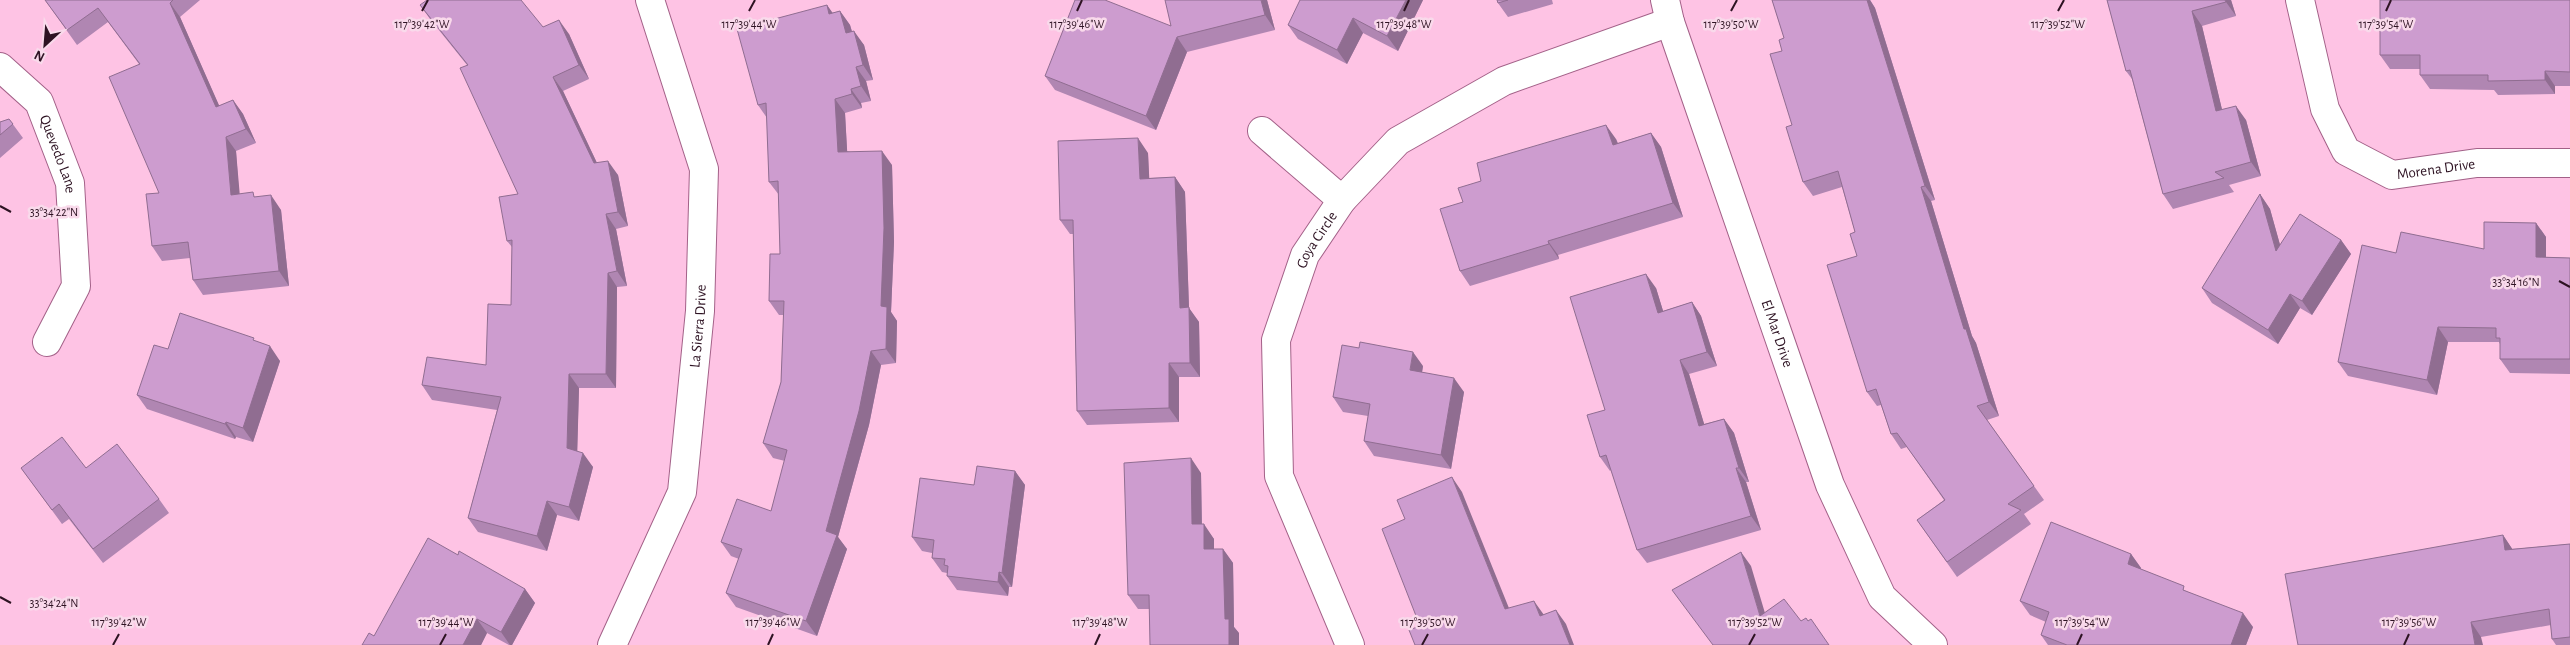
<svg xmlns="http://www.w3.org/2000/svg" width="2570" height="645" font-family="'Alegreya Sans',sans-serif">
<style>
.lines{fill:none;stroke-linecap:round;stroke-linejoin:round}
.street-casing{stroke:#a36188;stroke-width:30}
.street{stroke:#fff;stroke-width:28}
.wall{fill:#b086b2}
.shaded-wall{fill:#906d91}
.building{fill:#cd9ccf;stroke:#906d91}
.ticks{fill:none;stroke:#2e1323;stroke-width:2}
.labels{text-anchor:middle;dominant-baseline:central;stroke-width:5;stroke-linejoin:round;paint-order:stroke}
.street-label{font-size:15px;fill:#2e1323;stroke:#f9daeb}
.ticks-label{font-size:12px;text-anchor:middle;fill:#2e1323;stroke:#f9daeb;stroke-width:5;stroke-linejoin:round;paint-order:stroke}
</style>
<rect width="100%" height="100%" fill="#fec3e4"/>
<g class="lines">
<defs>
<g id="street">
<path id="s1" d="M1665,0L1670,22L1830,485L1882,597L1933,645"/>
<path id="s2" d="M2300,0L2325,109L2346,151L2392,175L2477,163H2570"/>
<path id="s3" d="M0,67L39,102L70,183L76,286L47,342"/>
<path d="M1262,131L1342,200"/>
<path id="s4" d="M612,645L682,492L700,311L704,169L650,0"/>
<path id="s5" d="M1350,645L1279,476L1276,340L1305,255L1342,200L1398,141L1504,81L1670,22"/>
</g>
</defs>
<use href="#street" class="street-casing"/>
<use href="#street" class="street"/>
</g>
<path class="wall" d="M45,0H200L180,17L219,106L233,100L243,114L256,143L236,151L239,194L256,197L281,210L289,286L203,295L193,280L190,258L162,261L152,246L159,193L139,64L108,22L77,45Z
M1267,0L1275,30L1187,52L1156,130L1055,90L1045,76L1171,26Z
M1423,0L1398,51L1363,33L1347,64L1298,39L1288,25Z
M1497,0H1552L1553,4L1508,17L1498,3Z
M1772,0H1870L1875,8L1935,200L1931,201L1972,336L1976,343L1999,416L1987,420L2044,500L2024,514L2031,524L1957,577L1917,520L1944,500L1907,447L1901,449L1891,434L1881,405L1877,406L1867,392L1855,232L1842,187L1813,196L1803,182L1792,125L1782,51L1784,38Z
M2107,0H2231L2236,16L2202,26L2222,110L2246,120L2261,176L2229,185L2234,192L2173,209L2163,194L2132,79L2126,71Z
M2570,0V86H2555V94L2498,95L2494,90L2430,89L2420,75V69H2390L2380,55Z
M420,5L543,27L569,34L589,79L563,91L597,163L618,175L628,226L616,229L627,286L617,287L616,388H579L577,451L593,467L579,521L557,515L547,551L478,532L468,518L497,410L432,400L422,385L486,365L511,305L512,247L507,241L518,194L467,65L430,19Z
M827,5L832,13L840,11L850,25L852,31L864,45L873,80L866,81L871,101L861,103L862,108L845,113L847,151L892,165L894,242L891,312L897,321L896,363L881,365L869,425L838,537L847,549L817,636L736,607L726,593L739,559L731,556L721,542L771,511L785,461L773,458L763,443L781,382L784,315H779L769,301L780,254L779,195L769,182L767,118L758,105Z
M9,119L23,138L0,158V122Z
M1651,133L1661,147L1683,217L1558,255L1559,259L1470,286L1460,271L1616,139L1618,143Z
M1148,153L1149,178L1175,177L1185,192L1189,308L1199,322L1200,377H1179V422L1087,425L1077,411L1073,234H1070L1060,220Z
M2260,194L2270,209L2280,245L2341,240L2351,254L2312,315L2300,308L2278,344L2212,303L2202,288Z
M2536,223L2546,237V257L2570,258V374L2510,373L2500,359V344L2499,342H2448L2437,395L2348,376L2338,362L2396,253L2484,249Z
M1656,288L1663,311L1692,302L1701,316L1717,366L1689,374L1704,424L1724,419L1734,433L1749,482H1746L1761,530L1647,563L1637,550L1611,470L1610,471L1600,457L1605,410Z
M256,342L280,361L253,442L236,437L235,439L147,409L137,395L168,349Z
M1423,366L1422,372L1464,392L1451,469L1374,456L1364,441L1368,416L1343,412L1333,397Z
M21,468H86L159,499L169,513L103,563L69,519L62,524Z
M1015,471L1025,485L1012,587H1009L1008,596L957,590L947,576V573L942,572L932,558V553L922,551L912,537L974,485Z
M1201,473L1202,524L1214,539V549H1223L1233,563L1234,627L1239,633L1149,609H1138L1128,595Z
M2503,535L2512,549L2570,544V645H2556L2552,639L2551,625L2481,637L2298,645Z
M2131,554L2141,568V569L2188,592L2253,627L2246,645H2048L2041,635L2046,622L2030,615L2020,601Z
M458,555L525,589L535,603L512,645H509L487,633L481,645H362L374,636Z"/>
<path class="shaded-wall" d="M1261,0H1267L1275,30L1265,15Z
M1406,0H1423L1398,51L1387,36Z
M1867,0H1870L1875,8L1935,200L1925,186Z
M2225,0H2231L2236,16L2226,2Z
M170,3L180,17L226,121L216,107Z
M827,5L837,19L829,14Z
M840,11L850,25L856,47L846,33Z
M2192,11L2202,26L2226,126L2216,111Z
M1353,18L1363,33L1347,64L1337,50Z
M559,20L569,34L589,79L579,65Z
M854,31L864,45L873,80L863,65Z
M1177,37L1187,52L1156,130L1146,116Z
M856,67L866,81L871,101L861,86Z
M2545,71L2555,86V94L2545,80Z
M553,77L563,91L604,178L594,163Z
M851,89L861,103L862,108L852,94Z
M835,99L845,113L848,166L838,152Z
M233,100L243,114L256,143L246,129Z
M2236,106L2246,120L2261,176L2251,162Z
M1606,125L1616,139L1623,159L1613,145Z
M1651,133L1661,147L1683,217L1673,203Z
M226,137L236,151L241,209L231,195Z
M1138,138L1148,153L1150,193L1140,179Z
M882,151L892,165L894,242L891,312L897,321L896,363L886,349L881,306Z
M608,161L618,175L628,226L618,212Z
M1175,177L1185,192L1189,308L1199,322L1200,377L1190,363L1180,308Z
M1921,187L1931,201L1972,336L1976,343L1999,416L1989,402L1964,329Z
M2260,194L2270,209L2286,266L2276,251Z
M271,195L281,210L289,286L279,271Z
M606,214L616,229L627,286L617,271Z
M2536,223L2546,237V271L2536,257Z
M2341,240L2351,254L2312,315L2302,301Z
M1548,241L1558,255L1559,259L1549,244Z
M608,273L617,287L616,388L606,374Z
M1646,274L1656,288L1668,327L1658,313Z
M2290,294L2300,308L2278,344L2268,330Z
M1692,302L1701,316L1717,366L1707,352Z
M2438,327L2448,342L2437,395L2427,380Z
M270,346L280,361L253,442L243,428Z
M871,351L881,365L869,425L838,537L847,549L817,636L806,621L826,531Z
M1413,352L1423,366L1420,385L1410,370Z
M1680,360L1689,374L1709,440L1699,426Z
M1169,363L1179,377V422L1169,408Z
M569,374L579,388L577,462L567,448Z
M1454,378L1464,392L1451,469L1441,455Z
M1724,419L1734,433L1749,482L1739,468Z
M226,422L236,437L235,439L225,424Z
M583,453L593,467L579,521L569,507Z
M1191,458L1201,473L1202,539L1192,524Z
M1736,468L1746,482L1761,530L1751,516Z
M1015,471L1025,485L1012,587L1002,573Z
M1452,477L1462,492L1515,623L1505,609Z
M547,501L557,515L547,551L537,536Z
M1204,524L1214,539V564L1204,549Z
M2503,535L2513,550H2505Z
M1223,549L1233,563L1234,627L1239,633V645H1229L1225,619Z
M1741,552L1751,566L1770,630L1760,616Z
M2131,554L2141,568L2138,578L2128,564Z
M999,572L1009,587L1008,596L998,582Z
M525,589L535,603L512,645H510L501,632Z
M1534,601L1544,615L1540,616Z
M1556,610L1566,624L1574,645H1570Z
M2243,613L2253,627L2246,645H2231Z
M477,619L487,633L481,645H463Z
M2471,622L2481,637L2483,645H2475Z"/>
<path class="building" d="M45,0H173L170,3L216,107L233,100L246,129L226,137L231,195L253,192L254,197L271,195L279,271L193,280L188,242L152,246L146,194L159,193L109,77L140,64L98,8L67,30Z
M427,0H521L543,27L559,20L579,65L553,77L594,163L608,161L618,212L606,214L617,271L608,273L606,374H569L567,448L583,453L569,507L547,501L537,536L468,518L501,397L422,385L427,357L486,365L488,304L511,305L512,240L507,241L499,197L518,194L460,68L468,65L420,5Z
M1075,0H1105L1171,26L1165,0H1261L1265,15L1177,37L1146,116L1045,76Z
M1300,0H1406L1387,36L1353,18L1337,50L1288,25Z
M1497,0H1508L1498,3Z
M1772,0H1867L1925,186L1921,187L1964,329H1966L1989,402L1977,406L2034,486L2008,504L2021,510L1947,562L1917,520L1945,500L1897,433L1891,434L1876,389L1867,392L1827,265L1857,256L1850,234L1855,232L1838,171L1803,182L1786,127L1792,125L1770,54L1782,51L1779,40L1784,38Z
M2107,0H2225L2226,2L2192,11L2216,111L2236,106L2251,162L2215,172L2224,178L2163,194L2130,70L2126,71Z
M2380,0H2570V72L2545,71V80L2488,81V75H2420V55H2380Z
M827,5L829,14L840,11L846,33L854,31L863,65L856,67L861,86L851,89L852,94L835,99L838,152L882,151L884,228L881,306L887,307L886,349L871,351L859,411L826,531L837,535L806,621L726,593L742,549L721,542L737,499L771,511L787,450L763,443L781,382L784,301H769L770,254H780L778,181L769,182L766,103L758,105L737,29Z
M9,119L13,124L0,135V122Z
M1606,125L1613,145L1651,133L1673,203L1548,241L1549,244L1460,271L1440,209L1463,202L1458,188L1481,181L1477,163Z
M1138,138L1140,179L1175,177L1180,308L1189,307L1190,363H1169V408L1077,411L1073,220H1060L1058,141Z
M2260,194L2276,251L2300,214L2341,240L2302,301L2290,294L2268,330L2202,288Z
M2484,222L2536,223V257L2570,258V359H2500V338H2496V328L2438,327L2427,380L2338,362L2362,245L2396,253L2401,232L2484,249Z
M1646,274L1658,313L1692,302L1707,352L1680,360L1699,426L1724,419L1739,468H1736L1751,516L1637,550L1606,455L1600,457L1587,415L1605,410L1570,297Z
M180,313L254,338L253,340L270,346L243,428L226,422L225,424L137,395L154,345L168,349Z
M1360,342L1413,352L1410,370L1454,378L1441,455L1364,441L1370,404L1333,397L1342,345L1359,348Z
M62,437L86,468L117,444L159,499L93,549L59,504L52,510L21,468Z
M1191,458L1192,524H1204V549H1223L1225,619H1229V645H1150L1149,595H1128L1124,463Z
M977,466L1015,471L1002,573L999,572L998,582L947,576L948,566L944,565L945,559L932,558L934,540L912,537L920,478L974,485Z
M1452,477L1505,609L1534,601L1540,616L1556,610L1570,645H1415L1409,630L1420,626L1382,529L1405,519L1397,500Z
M2051,522L2131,554L2128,564L2184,586L2183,590L2243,613L2231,645H2067L2041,635L2049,612L2020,601Z
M2503,535L2505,550L2570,544V637L2552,639L2549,609L2471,622L2475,645H2298L2285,574Z
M428,538L458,555L459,551L525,589L501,632L477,619L463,645H362L369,633L374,636Z
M1741,552L1760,616L1784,599L1801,621L1806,618L1808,621L1811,619L1829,645H1713L1672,590Z"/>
<path class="ticks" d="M422,11L428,0M749,11L755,0M1077,11L1082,0M1404,11L1409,0M1731,11L1737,0M2058,11L2064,0M2386,11L2391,0M0,206L11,212M2559,281L2570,287M0,597L11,603M113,645L119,634M440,645L446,634M768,645L773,634M1095,645L1100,634M1422,645L1428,634M1749,645L1755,634M2077,645L2082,634M2404,645L2409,634"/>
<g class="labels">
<g class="street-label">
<text stroke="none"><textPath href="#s3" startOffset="108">Quevedo Lane</textPath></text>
<text stroke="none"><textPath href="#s2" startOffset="255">Morena Drive</textPath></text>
<text stroke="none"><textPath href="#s5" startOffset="428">Goya Circle</textPath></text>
<text stroke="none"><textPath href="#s4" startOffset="335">La Sierra Drive</textPath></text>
<text stroke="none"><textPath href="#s1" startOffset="352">El Mar Drive</textPath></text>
</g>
</g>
<g class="ticks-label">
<text x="2386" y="28">117°39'54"W</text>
<text x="422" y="28">117°39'42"W</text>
<text x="749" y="28">117°39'44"W</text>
<text x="1077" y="28">117°39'46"W</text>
<text x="1404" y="28">117°39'48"W</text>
<text x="1731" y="28">117°39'50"W</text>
<text x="2058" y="28">117°39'52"W</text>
<text x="54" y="216">33°34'22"N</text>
<text x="2516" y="286">33°34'16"N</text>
<text x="54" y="607">33°34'24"N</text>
<text x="119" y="626">117°39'42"W</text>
<text x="446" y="626">117°39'44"W</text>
<text x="773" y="626">117°39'46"W</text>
<text x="1100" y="626">117°39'48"W</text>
<text x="1428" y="626">117°39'50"W</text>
<text x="1755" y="626">117°39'52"W</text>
<text x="2082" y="626">117°39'54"W</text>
<text x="2409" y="626">117°39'56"W</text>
</g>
<g transform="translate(45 45) rotate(206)" stroke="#f9daeb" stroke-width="4" paint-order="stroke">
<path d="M0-4L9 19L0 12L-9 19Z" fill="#2e1323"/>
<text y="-8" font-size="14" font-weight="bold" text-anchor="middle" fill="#2e1323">N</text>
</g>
</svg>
